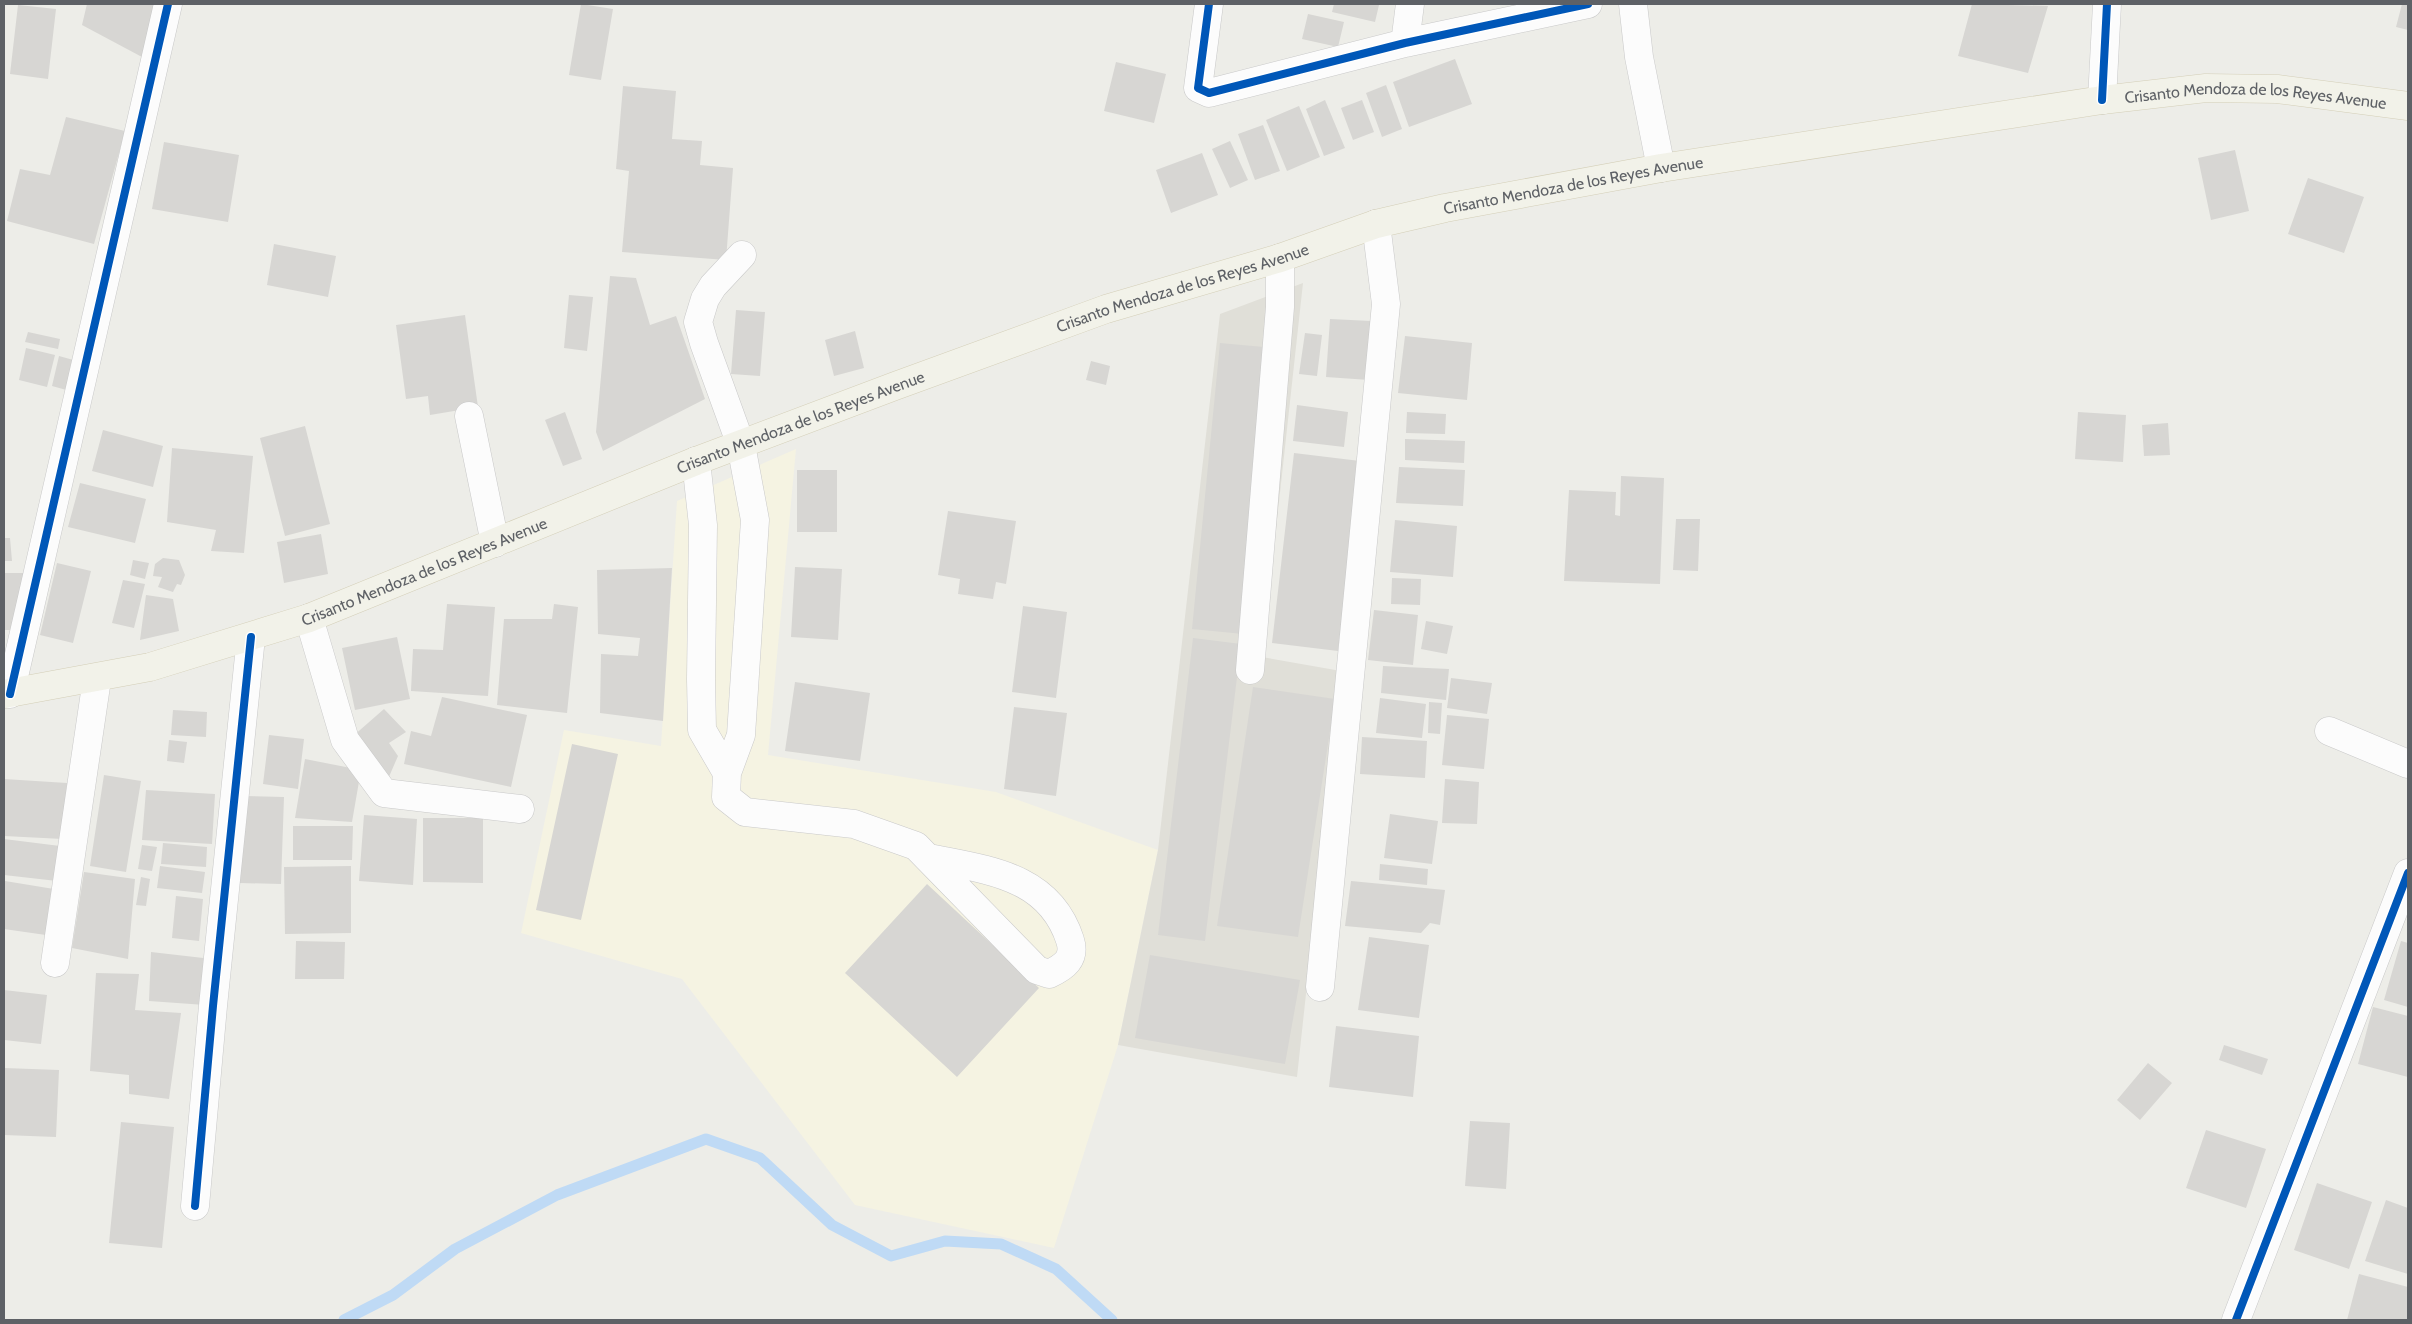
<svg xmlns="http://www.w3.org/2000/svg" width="2412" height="1324" font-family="Cabin,sans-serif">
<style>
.commercial{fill:#f5f3e2}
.education{fill:#e0dfd8}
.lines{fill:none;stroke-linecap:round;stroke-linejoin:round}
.stream{stroke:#bfdaf5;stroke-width:11}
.building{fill:#d7d6d3}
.minor-casing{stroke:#c9c9c9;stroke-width:29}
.major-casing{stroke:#d4cfb8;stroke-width:29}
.minor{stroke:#fcfcfc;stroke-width:28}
.major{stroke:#f2f2e9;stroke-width:28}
.cycleway-casing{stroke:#fff;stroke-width:11}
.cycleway{stroke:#0057b8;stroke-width:8}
.labels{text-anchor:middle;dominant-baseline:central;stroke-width:4;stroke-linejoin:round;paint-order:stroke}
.street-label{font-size:16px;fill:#5e6166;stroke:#fff}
</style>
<rect width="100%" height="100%" fill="#edede8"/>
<path class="commercial" d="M796,449L768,755L996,792L1158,850L1118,1045L1054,1248L855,1205L682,979L521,933L564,730L661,746L677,501Z"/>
<path class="education" d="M1303,283L1262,657L1341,671L1297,1077L1118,1045L1158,850L1220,314Z"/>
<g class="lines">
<path class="stream" d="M344,1320L393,1295L455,1249L557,1195L706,1139L760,1158L832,1225L891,1256L945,1241L1001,1244L1056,1269L1112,1320"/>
</g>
<path class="building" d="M87,4H154L142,57L82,25Z
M581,4L613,9L601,80L569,75Z
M1334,4H1372L1379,5L1375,22L1332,12Z
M1972,4L2048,6L2028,73L1958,56Z
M2402,4H2408V30L2396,27Z
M18,5L56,9L48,79L10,74Z
M1308,14L1344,22L1338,47L1302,39Z
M1455,59L1472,104L1409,127L1393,82Z
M1116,62L1166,74L1154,123L1104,111Z
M1386,85L1402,129L1382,137L1366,93Z
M623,86L676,91L672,139L702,141L700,165L733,168L726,260L622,252L629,171L616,169Z
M1325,100L1345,148L1324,156L1306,109Z
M1362,100L1374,132L1353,140L1341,108Z
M1299,106L1320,157L1287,171L1266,120Z
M66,117L125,131L94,244L7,221L20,169L50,175Z
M1263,125L1280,171L1255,180L1238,134Z
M1230,141L1248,180L1230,188L1212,149Z
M164,142L239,155L228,222L152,209Z
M2235,150L2249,211L2211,220L2198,158Z
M1202,153L1218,195L1171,213L1156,170Z
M2308,178L2364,197L2344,253L2288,234Z
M274,244L336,256L328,297L267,285Z
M610,276L636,278L650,325L676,316L705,399L603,451L596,432Z
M569,295L593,297L587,351L564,348Z
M736,310L765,312L760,376L731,374Z
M465,315L478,407L430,415L428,396L406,399L396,325Z
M1330,319L1371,321L1369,380L1326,377Z
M855,331L864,368L834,376L825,340Z
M28,332L60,339L58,349L25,342Z
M1305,333L1322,335L1317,376L1299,374Z
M1405,336L1472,343L1467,400L1398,393Z
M1220,343L1287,349L1243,634L1192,629Z
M26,348L55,355L47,387L19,380Z
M59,356L77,361L70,391L52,386Z
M1091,361L1110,366L1106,385L1086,380Z
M1297,405L1348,412L1344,447L1293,441Z
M565,412L582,459L563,466L545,420Z
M1407,412L1446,414L1445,434L1406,433Z
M2078,412L2126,415L2123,462L2075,459Z
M2168,423L2170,455L2144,456L2142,425Z
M305,426L330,524L285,536L260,438Z
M103,430L163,446L153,487L92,471Z
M1405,439L1465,441L1464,463L1405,460Z
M172,448L253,456L244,553L211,551L216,530L167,522Z
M1294,453L1360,461L1338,651L1272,643Z
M1399,467L1465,470L1463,506L1396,503Z
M797,470H837V532H797Z
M1621,476L1664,478L1660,584L1564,581L1569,490L1616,492L1615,515L1620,516Z
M80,483L146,499L135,543L68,527Z
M948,511L1016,521L1006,584L996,582L993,599L958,594L960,579L938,575Z
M1676,519H1700L1698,571L1673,570Z
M1395,520L1457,526L1453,577L1390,572Z
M321,534L328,574L284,583L277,542Z
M4,538H10L12,561H4Z
M163,558L179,560L185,575L181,585L177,584L173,592L158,587L162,577L153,576L155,564Z
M133,560L149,563L145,579L130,575Z
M57,563L91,571L73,643L40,635Z
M795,567L842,569L838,640L791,637Z
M672,568L663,721L600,713L601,654L638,656L640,638L598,634L597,570Z
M4,573H23L22,630H4Z
M1392,578L1421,579L1420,605L1391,604Z
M123,580L145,584L134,628L112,623Z
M146,595L173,599L179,631L140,640Z
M447,604L495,607L488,696L411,691L413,649L443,650Z
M554,604L578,607L567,713L497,705L504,619H552Z
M1023,606L1067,612L1056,698L1012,692Z
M1374,610L1418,615L1413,665L1368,660Z
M1426,621L1453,626L1447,654L1421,649Z
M397,637L410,699L355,710L342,648Z
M1193,638L1241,644L1205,941L1158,935Z
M1383,666L1449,669L1446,700L1381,693Z
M1451,678L1492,683L1487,714L1447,708Z
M795,682L870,693L860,761L785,751Z
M1253,687L1335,699L1298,937L1217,926Z
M442,697L527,715L511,787L404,764L411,731L431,736Z
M1380,698L1426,704L1422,738L1376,733Z
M1429,702L1442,703L1440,734L1428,733Z
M1014,707L1067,713L1056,796L1004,789Z
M384,709L406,732L389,743L398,756L388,779L352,737Z
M173,710L207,712L206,737L171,735Z
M1447,715L1489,719L1484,769L1442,765Z
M269,735L304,739L298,789L263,784Z
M1362,737L1427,741L1425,778L1360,774Z
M169,740L187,742L184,763L167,761Z
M572,744L618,754L581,920L536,910Z
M305,759L361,770L352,822L295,818Z
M104,775L141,781L126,872L90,866Z
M4,779L67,783L63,839L4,836Z
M1445,779L1479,782L1477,824L1442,823Z
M146,790L215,794L212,844L142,840Z
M243,796L284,797L281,884L240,883Z
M1390,814L1438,821L1432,864L1384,858Z
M364,815L417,819L413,885L359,881Z
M423,818H483V883L423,882Z
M293,826H353L352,860H293Z
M4,839L60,846L57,881L4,875Z
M163,843L207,847L206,867L161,864Z
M142,845L157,847L152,871L138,869Z
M1380,864L1428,869L1427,885L1379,880Z
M160,866L205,872L202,893L157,888Z
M351,866V933L285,934L284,867Z
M84,872L135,879L128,959L72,948Z
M141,877L150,879L146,906L136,905Z
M5,881L60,890L53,936L4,929Z
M1351,881L1445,890L1440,925L1430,923L1421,933L1345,926Z
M927,884L1039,988L957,1077L845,973Z
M176,896L203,899L199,941L172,938Z
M1369,937L1429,945L1419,1018L1358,1010Z
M296,941L345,942L344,979H295Z
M2401,941L2408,943V1007L2384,1000Z
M151,952L212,959L205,1005L149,1001Z
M1150,955L1300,980L1285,1064L1135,1038Z
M96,973L139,974L135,1010L181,1013L169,1099L129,1094V1075L90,1071Z
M4,990L47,995L41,1044L4,1040Z
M2373,1007L2408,1016V1077L2358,1064Z
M1336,1026L1419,1036L1413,1097L1329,1087Z
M2224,1045L2268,1059L2262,1075L2219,1060Z
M2148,1063L2172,1083L2140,1120L2117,1100Z
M4,1068L59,1070L56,1137L4,1135Z
M1470,1121L1510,1123L1506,1189L1465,1186Z
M121,1122L174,1127L162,1248L109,1243Z
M2206,1130L2266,1149L2246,1208L2186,1188Z
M2317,1183L2372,1202L2349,1269L2294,1250Z
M2386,1200L2408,1208V1274L2365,1261Z
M2359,1274L2408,1287V1320H2347Z"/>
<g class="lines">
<defs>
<path id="minor" d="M1209,4L1198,88L1209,93L1405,43L1588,4
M1633,4L1639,57L1661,168
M1405,43L1410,4
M2102,100L2107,4
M742,255L713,286L705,299L698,322L704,343L741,445L755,520L741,735L727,773L726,797L745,812L854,824L916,846L1037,970L1049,974C1064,967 1076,959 1070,940C1049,875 987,870 929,858
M469,416L495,543
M696,461L703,525L701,679L702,730L727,773
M309,618L345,740L384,793L520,809
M1250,670L1280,307V258
M10,694L168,4
M2329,731L2408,764
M55,963L97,679
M1320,987L1386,304L1376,224
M195,1206L213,1006L251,637
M2236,1320L2408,873"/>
<g id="major">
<path id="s1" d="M4,694L150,667L309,618L696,461L895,386L1106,309L1280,258L1376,224L1445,208L1661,168L2102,100L2206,88L2277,89L2408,106"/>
</g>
</defs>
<use href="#minor" class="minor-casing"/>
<use href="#major" class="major-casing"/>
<use href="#minor" class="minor"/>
<use href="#major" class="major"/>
<defs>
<path id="cycleway" d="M1209,4L1198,88L1209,93L1405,43L1588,4
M2102,100L2107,4
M10,694L168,4
M195,1206L213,1006L251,637
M2236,1320L2408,873"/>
</defs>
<use href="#cycleway" class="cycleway-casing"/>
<use href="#cycleway" class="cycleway"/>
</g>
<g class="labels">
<g class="street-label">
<text stroke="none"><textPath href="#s1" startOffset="2344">Crisanto Mendoza de los Reyes Avenue</textPath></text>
<text stroke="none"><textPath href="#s1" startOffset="1654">Crisanto Mendoza de los Reyes Avenue</textPath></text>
<text stroke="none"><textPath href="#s1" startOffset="1249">Crisanto Mendoza de los Reyes Avenue</textPath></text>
<text stroke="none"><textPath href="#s1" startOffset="844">Crisanto Mendoza de los Reyes Avenue</textPath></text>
<text stroke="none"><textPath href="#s1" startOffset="439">Crisanto Mendoza de los Reyes Avenue</textPath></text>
</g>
</g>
<rect width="2412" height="1324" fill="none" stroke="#5e6166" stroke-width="10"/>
</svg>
